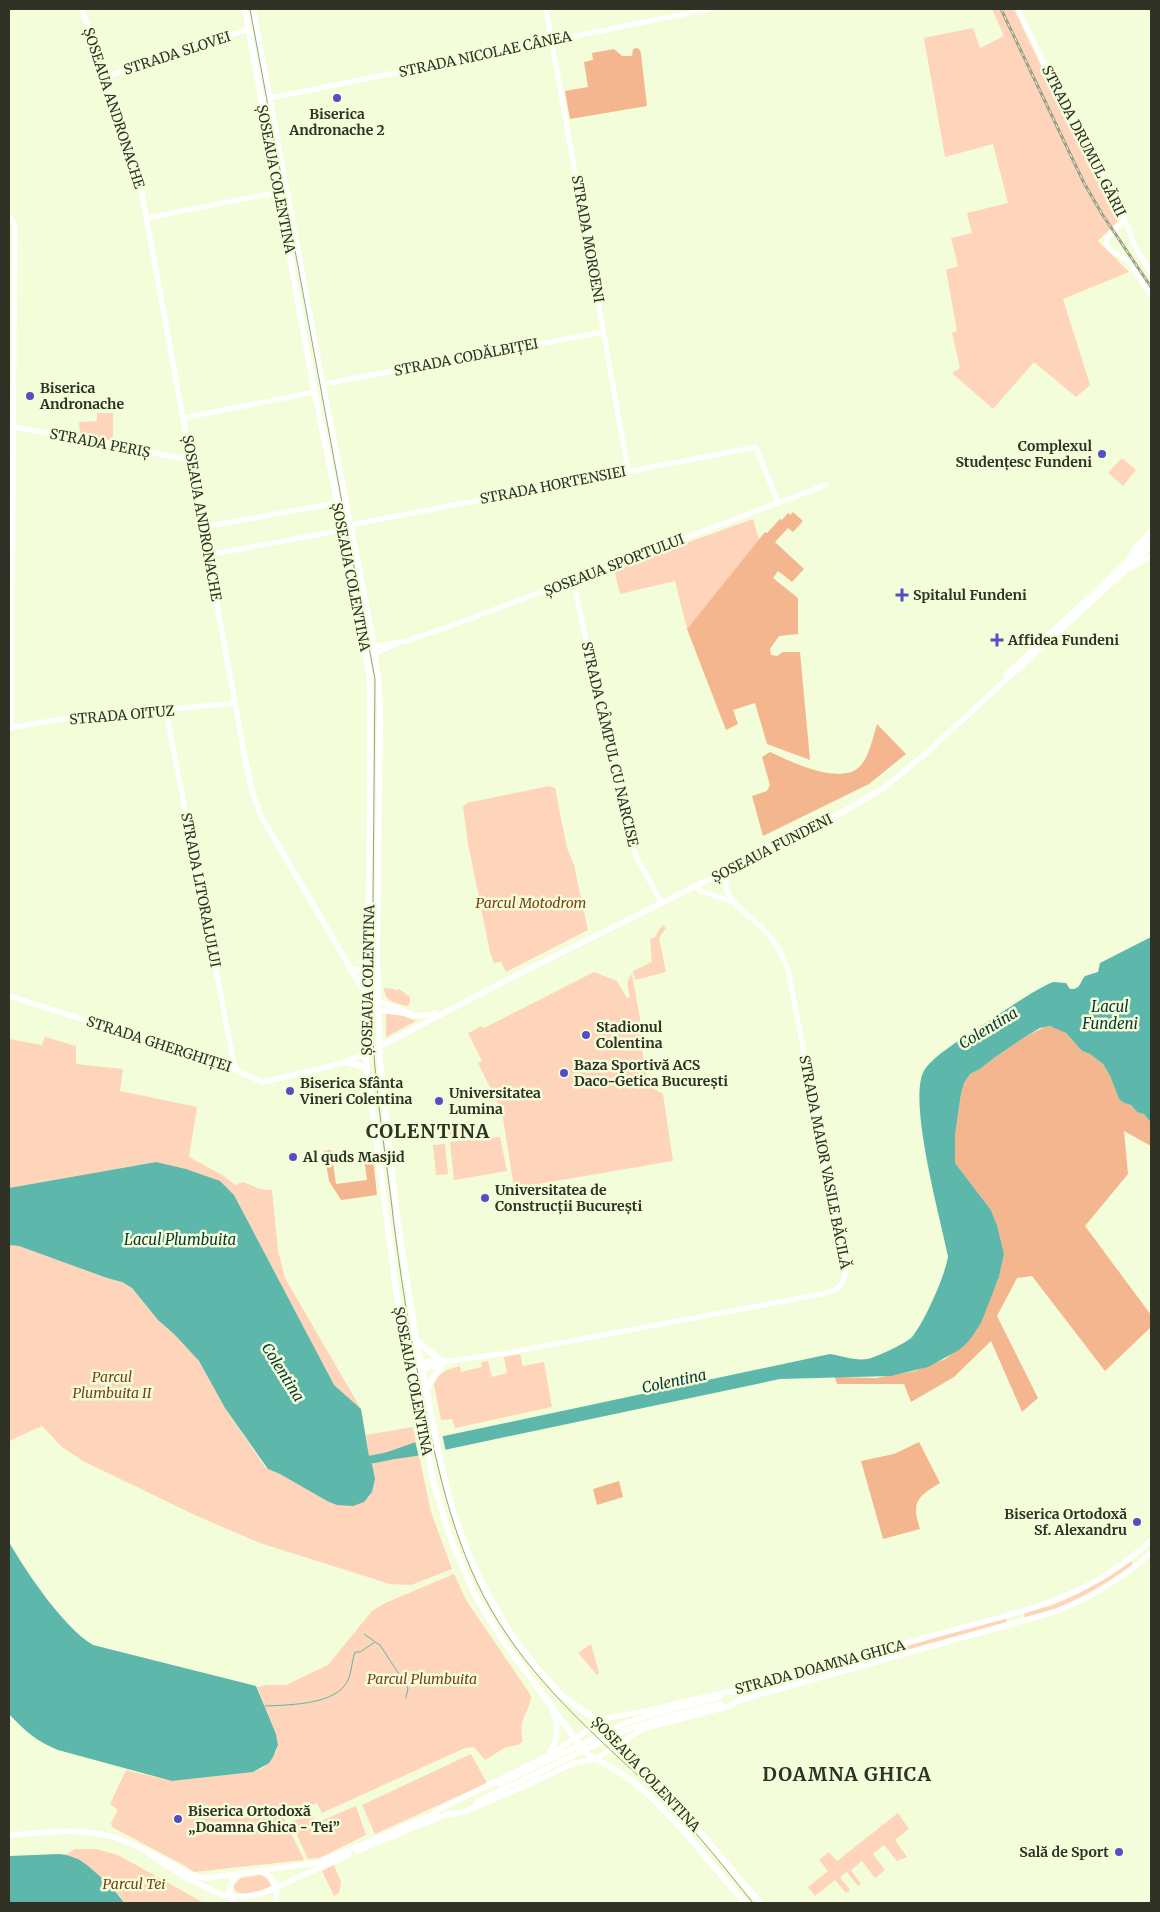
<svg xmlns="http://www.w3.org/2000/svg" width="1160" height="1912" font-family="Merriweather,serif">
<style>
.green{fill:#fed4ba}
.forest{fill:#f4b68f}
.water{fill:#5db7aa}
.pier{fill:#f4fdd9}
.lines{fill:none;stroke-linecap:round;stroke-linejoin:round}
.stream{stroke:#5db7aa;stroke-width:1}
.river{stroke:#5db7aa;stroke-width:8}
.tertiary{stroke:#fff;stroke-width:5}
.secondary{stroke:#fff;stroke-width:5.5}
.primary{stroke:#fff;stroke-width:6}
.tram{stroke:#9aa087;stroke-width:1}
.rail-casing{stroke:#9aa087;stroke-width:3}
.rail{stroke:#f4fdd9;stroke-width:1;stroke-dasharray:4;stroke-linecap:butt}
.poi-dot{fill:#544ec5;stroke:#f4fdd9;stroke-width:2}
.labels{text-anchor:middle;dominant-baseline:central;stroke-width:5;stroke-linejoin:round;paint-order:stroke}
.street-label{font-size:14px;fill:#2f3225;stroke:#f4fdd9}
.poi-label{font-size:14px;font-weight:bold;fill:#2f3225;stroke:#f4fdd9;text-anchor:start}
.park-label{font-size:14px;font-style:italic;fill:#7a4117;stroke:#f4fdd9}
.water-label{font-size:15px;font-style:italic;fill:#0b3732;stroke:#f4fdd9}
.district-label{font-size:19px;font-weight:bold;letter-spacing:1px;fill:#2f3225;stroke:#f4fdd9}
</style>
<rect width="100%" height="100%" fill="#f4fdd9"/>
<path class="green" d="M992,9H1014L1072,131L1118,221L1098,241L1129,272L1063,299L1090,385L1076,397L1034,362L993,409L952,373L960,368L952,333L957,331L946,270L958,266L951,238L972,233L967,213L1008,203L993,144L945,157L924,38L973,28L980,48L1004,36Z
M97,413H113V441L80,433L79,422L97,421Z
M1122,458L1136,470L1123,486L1108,473Z
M753,519L759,540L687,629L675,581L620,594L614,569Z
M549,786L555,788L567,848L574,865L588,930L506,972L501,962L494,963L490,952L468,844L463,807L467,803Z
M662,925L666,928L659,938L666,972L635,980L633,971L652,962L650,939L655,937Z
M594,972L617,981L627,998L630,997C628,988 625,981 632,974L643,1036L640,1037L648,1083H651L652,1088L663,1094L673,1161L514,1188L502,1112L478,1063L482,1061L468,1033L482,1026L484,1028Z
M384,988L395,989V991L399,989L410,997V1004L406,1006C393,1001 385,1003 384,988Z
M386,1014H398L416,1021L386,1037Z
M45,1037L76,1046V1064L123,1069L120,1091L197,1107L189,1157L224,1176L235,1185L243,1182L260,1189L272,1190L278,1251L285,1278L361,1409L334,1386L234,1195L220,1182L186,1169L156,1162L9,1188V1039L42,1045Z
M472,1121L474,1135L449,1137L448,1124Z
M500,1137L507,1171L454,1180L450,1142Z
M445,1144L448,1174L436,1175L433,1145Z
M9,1245L19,1246L107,1278L122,1282L132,1288L158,1320L174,1334L199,1361L225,1408L265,1467L280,1474L327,1501L369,1497C376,1486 373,1477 371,1464L369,1465L368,1457L369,1456L366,1435L413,1427L431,1512L452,1569L411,1585L390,1584L260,1543L197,1516L83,1461L62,1447L42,1426L9,1441Z
M520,1354L523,1366L544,1362L552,1407L455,1428L452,1419L441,1420L434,1385C438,1372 448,1369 460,1366L461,1372L482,1367L481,1362L488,1361L492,1377L507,1373L504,1357Z
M1132,1561V1565C1107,1583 1056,1617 1024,1617L1025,1613L1053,1605L1078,1594Z
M454,1574L466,1600L530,1694L531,1699C526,1718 518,1719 523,1741L518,1745L506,1747L485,1760L474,1747L465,1748L322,1813L317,1803L284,1817L286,1825H287L304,1860L194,1872L187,1867L112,1827L111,1823L118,1810L110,1804L126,1770L172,1781L253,1772L263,1768L276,1752L278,1745L276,1734L257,1687L267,1685H286L328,1665L372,1611L385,1603Z
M1005,1618L1007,1619L1006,1622L888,1655L886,1653V1651Z
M591,1644L599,1673L597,1675L578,1653Z
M471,1754L487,1783L375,1834L362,1805Z
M356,1806L366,1835L319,1858L308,1859L291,1822L311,1814L316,1823Z
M898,1813L909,1829L895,1840L907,1857L897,1861L884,1845L873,1854L885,1870L875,1878L862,1861L851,1870L861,1884L858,1886L847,1872L840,1877L850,1890L846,1893L835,1880L815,1896L808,1887L828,1871L819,1860L829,1852L837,1861Z
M75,1849H96L118,1855L204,1903H124L120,1896L83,1863L65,1855Z
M334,1865L341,1882L339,1893L334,1896L322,1871Z
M260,1875L267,1878L271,1886C261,1891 245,1897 235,1891L234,1885L241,1878Z"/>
<path class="forest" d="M637,48L640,50L641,54L647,106L570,119L565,91L588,87L584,62L593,60L592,53L614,49L622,56H632L633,49Z
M793,512L803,521L793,532L788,528L775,542L804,569L792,582L778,571L773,578L798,598V634L779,636L770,649L771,655L777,656L783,652H800L810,760L767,744L755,703L733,710L738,724L726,730L687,629L765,532L767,533L780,519L782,520L788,513L790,515Z
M877,724L906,754L869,784L763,836L752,796L767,791L770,785L762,757L770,752C792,762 844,788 862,764C870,753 873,737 877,724Z
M1047,1026L1055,1027L1066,1033L1082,1051L1090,1054L1103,1064L1110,1076L1119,1099L1124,1103L1131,1105L1137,1112L1144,1114L1151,1123V1146L1124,1131L1128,1174L1085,1226L1151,1315V1327L1105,1371L1032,1276L1017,1278L997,1316L1038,1398L1022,1412L991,1341L954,1377L911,1402L904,1384H837L835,1377L876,1378L915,1371L945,1359L969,1341L998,1281L1004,1254L997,1225L991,1210L955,1163V1135L961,1094L964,1083L970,1074L980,1069L994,1058L1028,1035Z
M331,1150L336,1184L367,1180L364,1158H373L377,1195L341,1200L329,1181L324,1151Z
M919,1442L940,1483C917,1497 911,1502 920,1529L883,1539L861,1461L894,1454Z
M619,1481L623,1497L597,1505L593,1489Z"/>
<path class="water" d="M1151,937V1123L1144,1114L1137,1112L1131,1105L1124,1103L1119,1099L1110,1076L1103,1064L1090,1054L1082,1051L1066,1033L1050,1026L1040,1028L1028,1035L994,1058L980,1069L970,1074L964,1083L961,1094L955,1135V1163L991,1210L997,1225L1004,1254L999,1277L981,1323L969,1341L959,1350L928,1367L891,1376L780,1379L416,1456L381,1461L379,1455L413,1443L444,1436L830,1354C843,1356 854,1361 868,1359C876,1357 907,1343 912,1337C924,1323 946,1274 948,1256C941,1220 906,1096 925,1069C936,1053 977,1029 995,1017C1005,1010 1044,984 1054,982C1058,982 1062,983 1066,983L1070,989C1081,990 1080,981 1085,976L1098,972L1100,963Z
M156,1162L186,1169L220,1181L234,1195L334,1385L361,1409L369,1456L368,1457L369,1464H372L375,1479L372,1492L364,1502L353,1506L337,1505L327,1501L280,1474L268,1469L225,1408L199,1361L174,1334L158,1320L132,1288L122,1282L107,1278L19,1246L9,1245V1188Z
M9,1542C26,1572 64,1628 93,1645L256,1686L276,1734L278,1745L273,1757L269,1763L253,1772L172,1781L58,1750C36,1741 25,1731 9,1714Z
M59,1854C65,1854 72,1857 78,1859C88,1864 119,1893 124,1903H9V1856Z"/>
<path class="pier" d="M442,1434L446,1452L419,1458L415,1440Z"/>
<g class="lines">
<path class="stream" d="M364,1634L374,1641
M265,1706C286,1705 331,1705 345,1685C352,1676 351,1663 355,1652H360L375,1642L380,1645L408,1688L406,1698"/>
<path class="river" d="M359,1462L389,1456"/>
<path class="tertiary" d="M546,9L628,470
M1018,9L1086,150L1123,215L1136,249L1151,273
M105,77L249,29
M261,100L709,9
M9,216L15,224L11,728
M147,218L279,192
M1125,220L1107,238L1106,243L1110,249L1128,261L1151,295
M329,383L604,332
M183,418L315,392
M9,426L191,460
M350,525L756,447L778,503
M203,527L337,503
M208,555L343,530
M1128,560L1137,546L1151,531
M1128,569L1151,557
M573,580L631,843L636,856L661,902
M365,652L377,646L406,641L445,628L826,485
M365,652H379L396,644
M166,711L235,1069
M9,728L56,720L235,703
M695,886L701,891L733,902
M409,1367L426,1362L441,1360L451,1361L507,1353L806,1297C828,1292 849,1293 845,1263L788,970C783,955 775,941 764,930C745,910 720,902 727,871
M410,1370L444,1365"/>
<path class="secondary" d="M82,9L128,144L142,194L245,758L252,791L261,816L364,991L370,998L410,1013
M1007,674L1151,540
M9,996L215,1061L263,1082L319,1069L346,1062L373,1050L511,978L836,816L884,788L924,755L1151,547
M365,1020L369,1013C394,1006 416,1021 435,1013
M550,1752C559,1738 558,1726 553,1711
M499,1784L626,1723L660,1712L720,1697
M477,1802L626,1730L662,1718L721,1704
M433,1814L440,1809L547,1756L607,1718L647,1711L726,1692H739C802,1673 865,1655 928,1637C1012,1613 1086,1603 1151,1540
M447,1815L464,1812L518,1789L572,1764L598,1758L642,1729L729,1706L740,1700L1054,1612C1090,1598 1123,1578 1151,1553
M9,1835C45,1833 85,1826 119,1839C132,1844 145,1850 157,1856C173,1863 188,1877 206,1878L317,1863L437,1813
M357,1851L450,1813
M148,1853L183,1876L222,1895L243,1897L263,1893L349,1855
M261,1872C277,1877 277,1889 276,1903
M234,1903C228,1894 228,1881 238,1875"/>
<path class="primary" d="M245,9L312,379L343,530L370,679V823L367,984L365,1020L366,1061L397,1297L407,1356L434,1484L451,1540L475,1595L501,1638L586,1753L624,1775L648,1794L683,1830L745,1903
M253,9L321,376L372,635L378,679L380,706L377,954L380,1061L397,1216L416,1339L440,1459L453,1511L469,1555L485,1589L510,1632L532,1662L561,1695L599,1722L679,1807L760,1903
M350,969L360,971L368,965
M346,1062L361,1066L368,1072
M416,1339L425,1348L441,1360
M427,1391L431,1380L442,1366"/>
<path class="tram" d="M250,9L375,679L372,1012C373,1075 383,1137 391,1199C399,1269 410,1339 425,1408C442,1489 460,1567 507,1635C551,1700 611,1749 667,1803C699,1834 726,1870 753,1903"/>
<defs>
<path id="rail" d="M1001,9L1084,183L1102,214L1151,287"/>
</defs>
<use href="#rail" class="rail-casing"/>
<use href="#rail" class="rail"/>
</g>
<g class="poi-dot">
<circle cx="337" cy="98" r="5"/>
<circle cx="30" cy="396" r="5"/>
<circle cx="1102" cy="454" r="5"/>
<path d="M899.5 587.5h5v5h5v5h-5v5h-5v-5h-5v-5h5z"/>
<path d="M994.5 632.5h5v5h5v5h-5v5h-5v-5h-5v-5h5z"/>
<circle cx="586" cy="1035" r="5"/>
<circle cx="564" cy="1073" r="5"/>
<circle cx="290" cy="1091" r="5"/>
<circle cx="439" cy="1101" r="5"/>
<circle cx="293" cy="1157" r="5"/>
<circle cx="485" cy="1198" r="5"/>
<circle cx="1137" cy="1522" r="5"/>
<circle cx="178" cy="1819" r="5"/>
<circle cx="1119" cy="1852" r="5"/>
</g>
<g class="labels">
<g class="street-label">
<text transform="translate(177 53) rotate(-18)">STRADA SLOVEI</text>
<text transform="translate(485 54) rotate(-12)">STRADA NICOLAE CÂNEA</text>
<text transform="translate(114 108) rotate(72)">ȘOSEAUA ANDRONACHE</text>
<text transform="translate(1084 141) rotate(63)">STRADA DRUMUL GĂRII</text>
<text transform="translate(276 179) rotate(79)">ȘOSEAUA COLENTINA</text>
<text transform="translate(588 239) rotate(80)">STRADA MOROENI</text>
<text transform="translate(466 357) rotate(-11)">STRADA CODĂLBIȚEI</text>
<text transform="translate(100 443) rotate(11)">STRADA PERIȘ</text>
<text transform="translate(553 485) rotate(-11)">STRADA HORTENSIEI</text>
<text transform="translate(202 518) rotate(80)">ȘOSEAUA ANDRONACHE</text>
<text transform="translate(614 565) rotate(-21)">ȘOSEAUA SPORTULUI</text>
<text transform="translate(351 577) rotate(79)">ȘOSEAUA COLENTINA</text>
<text transform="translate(122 715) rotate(-5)">STRADA OITUZ</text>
<text transform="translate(610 744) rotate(77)">STRADA CÂMPUL CU NARCISE</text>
<text transform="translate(772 848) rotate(-27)">ȘOSEAUA FUNDENI</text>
<text transform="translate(201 890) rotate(79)">STRADA LITORALULUI</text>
<text transform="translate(368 980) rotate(-89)">ȘOSEAUA COLENTINA</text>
<text transform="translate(159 1044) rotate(18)">STRADA GHERGHIȚEI</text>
<text transform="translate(825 1162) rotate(79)">STRADA MAIOR VASILE BĂCILĂ</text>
<text transform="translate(413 1381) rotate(79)">ȘOSEAUA COLENTINA</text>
<text transform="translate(820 1667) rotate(-15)">STRADA DOAMNA GHICA</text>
<text transform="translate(646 1774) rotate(47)">ȘOSEAUA COLENTINA</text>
</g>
<g class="poi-label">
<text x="337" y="114" text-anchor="middle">Biserica<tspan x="337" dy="16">Andronache 2</tspan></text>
<text x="40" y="388">Biserica<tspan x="40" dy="16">Andronache</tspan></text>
<text x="1092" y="446" text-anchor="end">Complexul<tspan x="1092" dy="16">Studențesc Fundeni</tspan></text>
<text x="913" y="595">Spitalul Fundeni</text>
<text x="1008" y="640">Affidea Fundeni</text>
<text x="596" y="1027">Stadionul<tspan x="596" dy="16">Colentina</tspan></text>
<text x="574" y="1065">Baza Sportivă ACS<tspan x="574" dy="16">Daco-Getica București</tspan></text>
<text x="300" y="1083">Biserica Sfânta<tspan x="300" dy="16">Vineri Colentina</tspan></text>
<text x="449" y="1093">Universitatea<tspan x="449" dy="16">Lumina</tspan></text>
<text x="303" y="1157">Al quds Masjid</text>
<text x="495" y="1190">Universitatea de<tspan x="495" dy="16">Construcții București</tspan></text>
<text x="1127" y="1514" text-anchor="end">Biserica Ortodoxă<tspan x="1127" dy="16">Sf. Alexandru</tspan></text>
<text x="188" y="1811">Biserica Ortodoxă<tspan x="188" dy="16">„Doamna Ghica - Tei”</tspan></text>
<text x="1109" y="1852" text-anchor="end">Sală de Sport</text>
</g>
<g class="park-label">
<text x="531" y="903">Parcul Motodrom</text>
<text x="112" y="1377">Parcul<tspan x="112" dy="16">Plumbuita II</tspan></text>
<text x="422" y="1679">Parcul Plumbuita</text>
<text x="134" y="1884">Parcul Tei</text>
</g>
<g class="water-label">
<text x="1110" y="1006">Lacul<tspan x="1110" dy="17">Fundeni</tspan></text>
<text transform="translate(988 1028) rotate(-31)">Colentina</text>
<text x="180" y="1239">Lacul Plumbuita</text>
<text transform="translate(283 1372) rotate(58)">Colentina</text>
<text transform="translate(674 1381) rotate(-12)">Colentina</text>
</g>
<g class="district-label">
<text x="428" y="1131">COLENTINA</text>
<text x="847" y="1774">DOAMNA GHICA</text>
</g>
</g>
<rect width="1160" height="1912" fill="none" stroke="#2f3225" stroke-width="20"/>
</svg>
